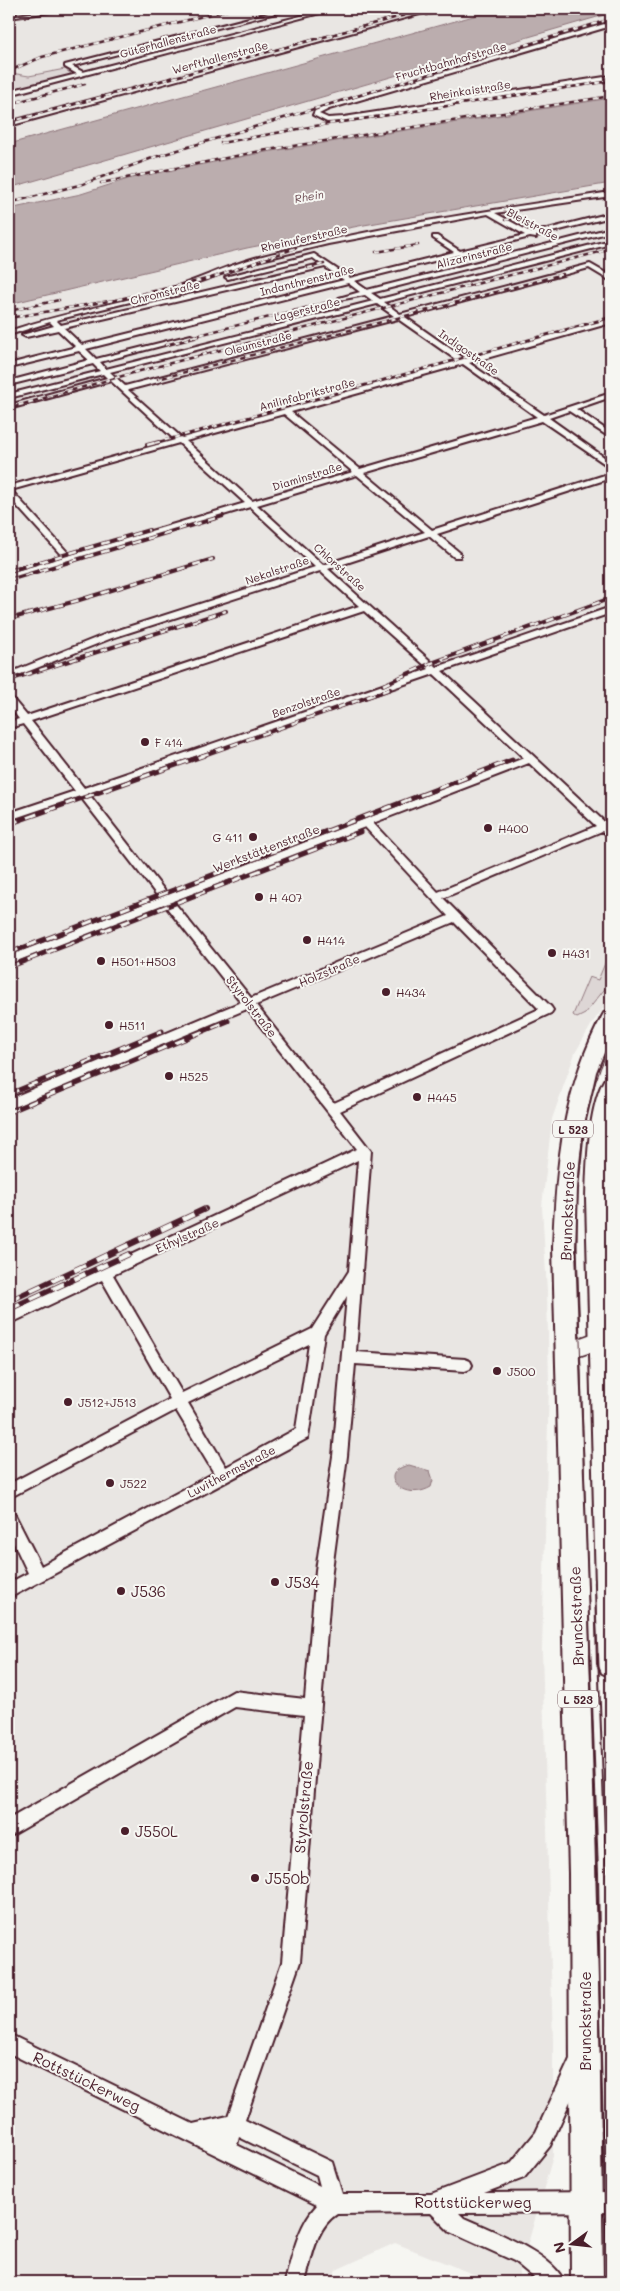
<svg xmlns="http://www.w3.org/2000/svg" width="620" height="2291" font-family="Mali,sans-serif">
<style>
.built{fill:#e9e6e3}
.green{fill:#ddd6d5;stroke:#947a80}
.water{fill:#bbadae;stroke:#8e747a}
.lines{fill:none;stroke-linecap:round;stroke-linejoin:round}
.street-casing{stroke:#4a1f2b;stroke-width:4}
.secondary-casing{stroke:#4a1f2b;stroke-width:3}
.primary-casing{stroke:#4a1f2b;stroke-width:4}
.street{fill:#f6f6f2;fill-rule:evenodd}
.secondary{fill:#f6f6f2;fill-rule:evenodd}
.primary{fill:#f6f6f2;fill-rule:evenodd}
.tram-far1{stroke:#4a1f2b;stroke-width:1}
.tram{stroke:#4a1f2b;stroke-width:2}
.rail-far3-casing{stroke:#4a1f2b;stroke-width:2.5}
.rail-far2-casing{stroke:#4a1f2b;stroke-width:4}
.rail-far1-casing{stroke:#4a1f2b;stroke-width:5}
.rail-casing{stroke:#4a1f2b;stroke-width:6}
.rail-far3{stroke:#f6f6f2;stroke-width:2;stroke-dasharray:5;stroke-linecap:butt}
.rail-far2{stroke:#f6f6f2;stroke-width:2.5;stroke-dasharray:8;stroke-linecap:butt}
.rail-far1{stroke:#f6f6f2;stroke-width:3;stroke-dasharray:10;stroke-linecap:butt}
.rail{stroke:#f6f6f2;stroke-width:4.5;stroke-dasharray:12;stroke-linecap:butt}
.poi-dot{fill:#4a1f2b;stroke:#f6f6f2;stroke-width:2}
.labels{text-anchor:middle;dominant-baseline:central;stroke-width:4;stroke-linejoin:round;paint-order:stroke}
.far-street-label{font-size:11px;fill:#4a1f2b;stroke:#f6f6f2}
.far-water-label{font-size:11px;font-style:italic;fill:#6c4a52;stroke:#f6f6f2}
.far-poi-label{font-size:11px;fill:#4a1f2b;stroke:#f6f6f2;text-anchor:start}
.shield{fill:#f6f6f2;stroke:#7e6067;stroke-width:1}
.shield-label{font-size:11px;font-weight:bold;fill:#4a1f2b}
.poi-label{font-size:12px;fill:#4a1f2b;stroke:#f6f6f2;text-anchor:start}
.street-label{font-size:12px;fill:#4a1f2b;stroke:#f6f6f2}
.near-street-label{font-size:15px;fill:#4a1f2b;stroke:#f6f6f2}
.near-poi-label{font-size:15px;fill:#4a1f2b;stroke:#f6f6f2;text-anchor:start}
</style>
<rect width="100%" height="100%" fill="#f6f6f2"/>
<filter id="ink" filterUnits="userSpaceOnUse"><feTurbulence type="fractalNoise" baseFrequency=".02" numOctaves="2"/><feDisplacementMap in="SourceGraphic" scale="10" xChannelSelector="R" yChannelSelector="G"/><feConvolveMatrix kernelMatrix="1 2 1 2 8 2 1 2 1" color-interpolation-filters="sRGB"/></filter>
<g filter="url(#ink)">
<path class="built" d="M9,9H499L9,144Z
M611,13V98L266,152L131,178L81,194L9,209V188Z
M611,183V998L593,1022L575,1053L552,1119L542,1206L547,1291L549,1383L542,1651L553,2041V2156L517,2282H493L395,2243L336,2270L332,2282H9V304L247,248L364,225Z"/>
<path class="green" d="M65,69L72,75L9,91V74L11,73L29,76Z
M611,949V981L585,1014L577,1018L573,1015L589,977L598,980Z"/>
<path class="water" d="M499,9H611V13L9,188V144Z
M611,98V183L364,225L247,248L9,304V209L81,194L131,178L266,152Z
M409,1465L430,1471L433,1480L431,1487C403,1503 374,1473 409,1465Z"/>
<g class="lines">
<defs>
<path id="street" d="M60,9H71L9,18V16Z
M284,9H291L72,66L83,72L328,9H335L9,95V91L77,74L65,67V65Z
M431,9H438L9,126V122Z
M611,22V26L329,109L319,114L328,118L344,117L611,76V80L344,121L327,122L313,115L315,111L325,107Z
M611,192V196L495,213L532,233L611,213V217L536,236V238L530,237L354,281L367,290L611,228V232L371,293L380,299L611,240V244L384,302L400,314L590,264L611,276V281L609,280L589,268L405,317L465,359L611,319V323L469,363L544,415L611,393V397L576,409L611,433V438L569,411L549,418L611,462V468L542,421L364,473L432,530L611,473V478L437,534L460,553V557H454L429,536L328,569L437,667L611,607V613L442,671L611,828V837L602,831L443,898L551,1007L553,1010L551,1013L340,1111L371,1151L356,1352L465,1359L470,1361L472,1365L470,1369L465,1371L355,1364L347,1456L332,1570L300,1962L245,2120L332,2162L342,2194H431L510,2164L536,2132L570,2059L577,2057L584,2059L586,2066L550,2146L524,2178L484,2193L611,2192V2212L459,2213L464,2218C491,2230 554,2254 564,2282H539L514,2261L450,2232L431,2213L337,2214C315,2228 312,2259 305,2282H285C292,2257 298,2225 317,2205L9,2053V2034L193,2124L228,2116L282,1962L304,1715L235,1707L9,1837V1819L234,1691L305,1699L316,1570L333,1456L347,1296L324,1334L308,1438L9,1598V1583L28,1573L9,1533V1511L14,1513L41,1566L214,1473L176,1410L9,1498V1484L170,1399L102,1280L9,1324V1312L357,1149L247,1009L9,1109V1099L241,1002L164,904L9,964V956L159,898L80,796L9,820V813L75,791L23,724L9,728V722L19,719L9,706V697L12,698L27,716L359,606L320,571L112,638L9,679V673L106,634L315,567L250,507L9,579V573L63,557L9,497V486L175,440L111,381L9,409V405L107,378L103,374L9,398V394L100,371L93,364L9,385V381L89,360L79,351L9,368V364L76,347L58,330L26,337L22,335L54,326L50,322L9,335V331C59,314 111,305 162,291C194,282 223,267 255,258C371,227 492,210 611,192ZM488,214L525,235L460,251L437,236H433V238L454,252L350,278L314,254L225,277L228,279L313,258L321,264L61,325L56,320L167,293L257,261L328,244ZM325,267L344,280L82,345L64,328ZM348,283L360,292L339,298V300L365,295L373,301L106,369L100,362L195,337L191,335L96,359L86,349ZM377,304L394,316L125,386L110,372ZM398,319L458,361L182,438L128,390ZM463,364L537,417L360,469L291,412ZM284,414L353,472L252,501L186,441ZM179,443L245,503L70,555L11,490ZM357,475L425,532L323,565L257,505ZM364,611L429,669L84,788L31,721ZM434,674L524,758L168,895L88,793ZM529,763L596,826L438,892L373,823ZM365,827L448,916L251,998L173,901ZM454,922L539,1009L334,1103L256,1005ZM358,1160L349,1271L312,1329L182,1393L113,1275ZM309,1344L296,1429L226,1467L188,1403ZM239,2137L317,2175L320,2186L237,2145Z"/>
<path id="secondary" d="M611,1327V1345L568,1360L561,1357L558,1351L561,1345Z"/>
<path id="primary" d="M611,1011V1036L596,1072L583,1129L577,1189L575,1248L597,1873L603,2282H571L569,1873L553,1248C556,1166 563,1086 604,1013Z
M611,1078V1131L607,1199L611,1329V1677L602,1673L598,1664L586,1199C587,1166 588,1109 604,1080Z"/>
</defs>
<use href="#street" class="street-casing"/>
<use href="#secondary" class="secondary-casing"/>
<use href="#primary" class="primary-casing"/>
<use href="#street" class="street"/>
<use href="#secondary" class="secondary"/>
<use href="#primary" class="primary"/>
<path class="tram-far1" d="M595,1579L598,1655
M590,1655L577,1245C577,1173 579,1110 611,1044"/>
<path class="tram" d="M590,1654C597,1863 600,2073 608,2282
M598,1654L607,1882L611,2089"/>
<defs>
<path id="rail-far3" d="M427,15L452,9
M9,71L42,57L231,9
M9,104L85,84
M9,122L428,9
M221,143L315,126L611,81
M101,183L261,151L611,96
M9,203L83,184L155,157L611,19
M505,220L513,218
M376,252L418,245
M308,268L324,264
M450,304L563,274
M9,311L59,300
M9,318L115,300L211,278L296,248
M191,337L329,302
M165,345L199,336
M158,379L456,303
M9,408L140,371L611,249
M155,443L611,317"/>
<path id="rail-far2" d="M147,445L159,442
M9,571L149,530
M9,580L223,516
M9,619L76,601L213,559
M9,680L226,611
M383,685L429,664L611,598
M201,756L390,689"/>
<path id="rail-far1" d="M9,824L205,755
M9,953L512,760
M9,967L360,832
M9,1094L162,1031
M9,1112L228,1021"/>
<path id="rail" d="M9,1301L205,1209
M9,1309L129,1254"/>
</defs>
<use href="#rail-far3" class="rail-far3-casing"/>
<use href="#rail-far2" class="rail-far2-casing"/>
<use href="#rail-far1" class="rail-far1-casing"/>
<use href="#rail" class="rail-casing"/>
<use href="#rail-far3" class="rail-far3"/>
<use href="#rail-far2" class="rail-far2"/>
<use href="#rail-far1" class="rail-far1"/>
<use href="#rail" class="rail"/>
</g>
</g>
<g class="poi-dot">
<circle cx="145" cy="742" r="5"/>
<circle cx="488" cy="828" r="5"/>
<circle cx="253" cy="837" r="5"/>
<circle cx="259" cy="897" r="5"/>
<circle cx="307" cy="940" r="5"/>
<circle cx="552" cy="953" r="5"/>
<circle cx="101" cy="961" r="5"/>
<circle cx="386" cy="992" r="5"/>
<circle cx="109" cy="1025" r="5"/>
<circle cx="169" cy="1076" r="5"/>
<circle cx="417" cy="1097" r="5"/>
<circle cx="497" cy="1371" r="5"/>
<circle cx="68" cy="1402" r="5"/>
<circle cx="110" cy="1483" r="5"/>
<circle cx="275" cy="1582" r="5"/>
<circle cx="121" cy="1591" r="5"/>
<circle cx="125" cy="1831" r="5"/>
<circle cx="255" cy="1878" r="5"/>
</g>
<g class="labels">
<g class="far-street-label">
<text transform="translate(168 41) rotate(-15)">Güterhallenstraße</text>
<text transform="translate(220 57) rotate(-15)">Werfthallenstraße</text>
<text transform="translate(451 61) rotate(-16)">Fruchtbahnhofstraße</text>
<text transform="translate(470 90) rotate(-9)">Rheinkaistraße</text>
<text transform="translate(533 224) rotate(28)">Bleistraße</text>
<text transform="translate(304 238) rotate(-13)">Rheinuferstraße</text>
<text transform="translate(474 255) rotate(-14)">Alizarinstraße</text>
<text transform="translate(307 280) rotate(-14)">Indanthrenstraße</text>
<text transform="translate(165 292) rotate(-14)">Chromstraße</text>
<text transform="translate(307 309) rotate(-14)">Lagerstraße</text>
<text transform="translate(258 343) rotate(-15)">Oleumstraße</text>
<text transform="translate(469 352) rotate(35)">Indigostraße</text>
<text transform="translate(307 394) rotate(-15)">Anilinfabrikstraße</text>
<text transform="translate(307 476) rotate(-17)">Diaminstraße</text>
<text transform="translate(340 567) rotate(42)">Chlorstraße</text>
<text transform="translate(277 570) rotate(-19)">Nekalstraße</text>
<text transform="translate(306 702) rotate(-19)">Benzolstraße</text>
</g>
<g class="far-water-label">
<text transform="translate(309 196) rotate(-10)">Rhein</text>
</g>
<g class="far-poi-label">
<text x="155" y="742">F 414</text>
</g>
<g class="shield">
<rect x="553" y="1120.5" width="40" height="17" rx="4"/>
<rect x="558" y="1690.5" width="40" height="17" rx="4"/>
</g>
<g class="shield-label">
<text x="573" y="1129">L 523</text>
<text x="578" y="1699">L 523</text>
</g>
<g class="poi-label">
<text x="498" y="828">H400</text>
<text x="243" y="837" text-anchor="end">G 411</text>
<text x="269" y="897">H 407</text>
<text x="317" y="940">H414</text>
<text x="562" y="953">H431</text>
<text x="111" y="961">H501+H503</text>
<text x="396" y="992">H434</text>
<text x="119" y="1025">H511</text>
<text x="179" y="1076">H525</text>
<text x="427" y="1097">H445</text>
<text x="507" y="1371">J500</text>
<text x="78" y="1402">J512+J513</text>
<text x="120" y="1483">J522</text>
</g>
<g class="street-label">
<text transform="translate(266 848) rotate(-21)">Werkstättenstraße</text>
<text transform="translate(329 970) rotate(-23)">Holzstraße</text>
<text transform="translate(252 1006) rotate(52)">Styrolstraße</text>
<text transform="translate(187 1235) rotate(-24)">Ethylstraße</text>
<text transform="translate(231 1471) rotate(-28)">Luvithermstraße</text>
</g>
<g class="near-street-label">
<text transform="translate(567 1211) rotate(-88)">Brunckstraße</text>
<text transform="translate(576 1616) rotate(-92)">Brunckstraße</text>
<text transform="translate(303 1807) rotate(-85)">Styrolstraße</text>
<text transform="translate(585 2021) rotate(-90)">Brunckstraße</text>
<text transform="translate(87 2081) rotate(26)">Rottstückerweg</text>
<text x="473" y="2202">Rottstückerweg</text>
</g>
<g class="near-poi-label">
<text x="285" y="1582">J534</text>
<text x="131" y="1591">J536</text>
<text x="135" y="1831">J550L</text>
<text x="265" y="1878">J550b</text>
</g>
</g>
<rect width="620" height="2291" fill="none" stroke="#f6f6f2" stroke-width="30"/>
<rect x="15" y="15" width="590" height="2261" fill="none" stroke="#4a1f2b" stroke-width="2" filter="url(#ink)"/>
<g transform="translate(572 2244) rotate(255)" stroke="#f6f6f2" stroke-width="4" paint-order="stroke">
<path d="M0-4L9 19L0 12L-9 19Z" fill="#4a1f2b"/>
<text y="-8" font-size="14" font-weight="bold" text-anchor="middle" fill="#4a1f2b">N</text>
</g>
</svg>
